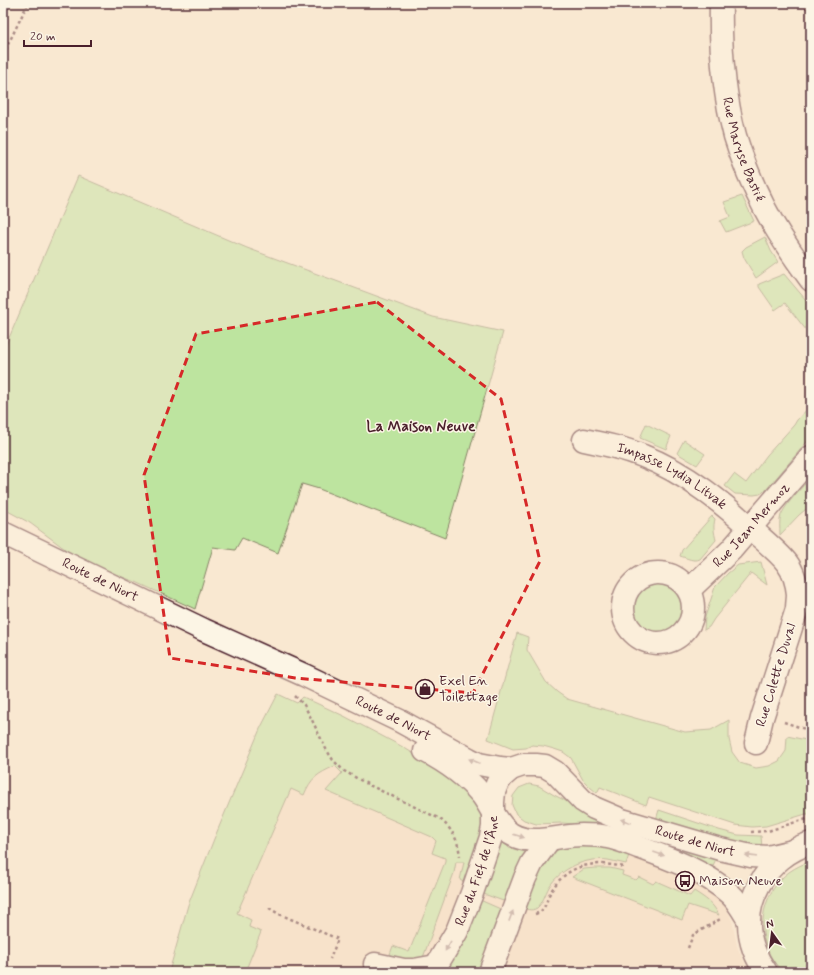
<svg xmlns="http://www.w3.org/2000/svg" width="814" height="975" font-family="Mynerve,sans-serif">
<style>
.built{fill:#f4dbc0}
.green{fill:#bde49f;stroke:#848265}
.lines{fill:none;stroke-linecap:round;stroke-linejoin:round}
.minor-casing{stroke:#4a1f2b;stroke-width:25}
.major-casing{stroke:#4a1f2b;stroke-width:25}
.path{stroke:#4a1f2b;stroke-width:2.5;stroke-dasharray:3 3;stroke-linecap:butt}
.minor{stroke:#fcf5e5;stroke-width:22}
.major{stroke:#fcf5e5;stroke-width:22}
.oneway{fill:#a38a88}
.marked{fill:none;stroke:#d62828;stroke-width:3;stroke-dasharray:8 5;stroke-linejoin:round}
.labels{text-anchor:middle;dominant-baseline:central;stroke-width:3;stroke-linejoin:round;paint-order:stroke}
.street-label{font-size:14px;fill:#4a1f2b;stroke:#fcf5e5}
.poi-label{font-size:14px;fill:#4a1f2b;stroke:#fcf5e5;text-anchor:start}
.neighbourhood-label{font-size:15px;font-weight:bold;fill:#4a1f2b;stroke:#fcf5e5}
</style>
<rect width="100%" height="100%" fill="#f9e8d1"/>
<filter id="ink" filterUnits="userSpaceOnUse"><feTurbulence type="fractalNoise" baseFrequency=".025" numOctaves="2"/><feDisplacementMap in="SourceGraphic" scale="8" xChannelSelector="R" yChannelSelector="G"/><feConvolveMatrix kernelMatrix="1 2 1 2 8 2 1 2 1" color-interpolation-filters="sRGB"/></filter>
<g filter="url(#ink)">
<path class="built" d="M278,694L297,703L303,697L344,716L401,746L483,818L551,854L561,848L603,844L681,873L713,891L723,901L732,921L737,947L749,972H169L188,905L214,839L260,729Z"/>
<path class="green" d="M78,176L247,248L433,317L503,332L445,538L319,489L302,484L278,553L242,538L235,550L213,547L195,609L136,582L84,563L30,523L4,509L3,508V352Z
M742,196L754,221L726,232L720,221L730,217L724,202Z
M765,237L771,251L778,262L756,278L744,258L742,251L746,247Z
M784,274L811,306V333L810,335L785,303L775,310L759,287V284Z
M811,405V437L766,490L760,494L754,495L735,494L725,486L734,474L746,483L767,455L794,425L797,420Z
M646,424L671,436L666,449L640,438Z
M684,440L705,454L697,465L677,453Z
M811,477V505L799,515L780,535C780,528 779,521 781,515C787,502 802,488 811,477Z
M712,516L715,519C713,527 714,532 716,540L700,559C694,562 687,558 680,556L682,550Z
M761,562L767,585L751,573L714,619L709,627L704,630L705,617L715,587L728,573L738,565Z
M631 608a26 26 0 1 1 52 0a26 26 0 1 1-52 0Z
M517,633L528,637L527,650L546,682L557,692L567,699L685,732L711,730L729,720V739L732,752L740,763L756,768L769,766L779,761L786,751L787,736L811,741V814H806L766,826L752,827L735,825L649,797L646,805L600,787L597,793L590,787L583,780L571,758L563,752L554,749L543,746L532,745L526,748L513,749L488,739Z
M278,694L297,703L303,697L344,716L401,746L436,767L459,783L478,807L486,829L468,885L460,880L464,862H456L454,873L421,963L389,957L393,946L409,952L445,862V858L432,853L436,841L432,837L326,791L342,773L335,766C317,774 311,778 304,795L291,789L237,913L251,920L249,927L261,932L245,972H169L188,905L214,839L260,729Z
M529,784L539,786L554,795L570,803L639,834L582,825L563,823L536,824L524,820L516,814L512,805L513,796L519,788Z
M659,810L719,830L738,835L761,836L762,848L655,823Z
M651,837L716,859L710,872L649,843Z
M501,840L509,848L526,852L528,855L506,902L481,893Z
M586,843L630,852L626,864C620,863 614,861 608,860C586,857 561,868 549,887C545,894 543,903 537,908C531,912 525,909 520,905L526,890L551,854L561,848Z
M811,861V972H783C778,967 773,961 770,955C755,928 764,890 789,872C796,867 803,864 811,861Z
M595,868H610L623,871L622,875L636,880L639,877L653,884L656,881L690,896L694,891C706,899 712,902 719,915L688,905L682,920L572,877L584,869Z
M480,900L505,911L483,972H442Z"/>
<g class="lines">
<defs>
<g id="minor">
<path id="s1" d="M721,3C720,46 724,94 735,136C742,159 754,188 765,209C778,234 794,257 811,280"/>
<path id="s2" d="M584,440C604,444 624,448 643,456C687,473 724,504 758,535C767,543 780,554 787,563C793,571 797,584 798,594C798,599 797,604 797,609L762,718L756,743"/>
<circle cx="658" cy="608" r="35"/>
<path id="s3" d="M689,590L731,550L811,457"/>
<path d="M390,972L375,964L404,970H414L436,966"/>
<path id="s4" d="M434,972L436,966L457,931L472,893L491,837L493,827V802L494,792L497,784L502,777L511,769"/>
<path d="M490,972L525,878L532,863L549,840"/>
</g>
<g id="major">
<path id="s5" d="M3,533L204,630L304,675L400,721L469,759L479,764L500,768L511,769L523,765H536L545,766L555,772L583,801L594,808L622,820L720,849L751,856L768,857L789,852"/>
<path d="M425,751C446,762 466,776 482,795C491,807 498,826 511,834C533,847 559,835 582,835C590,835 599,835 607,837C618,839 630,844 641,848C671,859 706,872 730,894C738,901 743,911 749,921"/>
<path d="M766,972C761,965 757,958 754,950C737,905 766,856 811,843"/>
</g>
</defs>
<use href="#minor" class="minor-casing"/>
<use href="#major" class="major-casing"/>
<path class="path" d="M3,55L28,3
M295,696L304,705L311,718L326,749L333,760L344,771L369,785L440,819C453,830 458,840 460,856
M784,722L811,731
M751,832L768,831L799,821L811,818
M269,908L279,914L338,939L330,959
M535,914C544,912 546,903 549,895C565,864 593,860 624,867
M688,948L693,935L722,918
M345,969L354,972"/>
<use href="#minor" class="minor"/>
<use href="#major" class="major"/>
</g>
<defs><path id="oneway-solid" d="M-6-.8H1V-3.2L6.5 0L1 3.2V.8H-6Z"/></defs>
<g class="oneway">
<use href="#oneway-solid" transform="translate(474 761) rotate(-157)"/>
<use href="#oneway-solid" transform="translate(626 821) rotate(-161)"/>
<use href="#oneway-solid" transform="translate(519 836) rotate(17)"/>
<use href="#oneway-solid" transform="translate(659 854) rotate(19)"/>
<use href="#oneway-solid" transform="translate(751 856) rotate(-172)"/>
<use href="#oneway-solid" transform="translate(511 916) rotate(-69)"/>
<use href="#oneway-solid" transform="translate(448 946) rotate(120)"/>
</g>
</g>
<path d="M0 0H814V975H0ZM377,302L501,399L540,561L473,693L295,678L170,658L144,475L196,334Z" fill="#f9e8d1" fill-opacity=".55" fill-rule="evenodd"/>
<path class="marked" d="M377,302L501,399L540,561L473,693L295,678L170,658L144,475L196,334Z"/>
<defs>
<symbol id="shop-ring" viewBox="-11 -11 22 22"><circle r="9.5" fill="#fcf5e5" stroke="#4a1f2b" stroke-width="1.5"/><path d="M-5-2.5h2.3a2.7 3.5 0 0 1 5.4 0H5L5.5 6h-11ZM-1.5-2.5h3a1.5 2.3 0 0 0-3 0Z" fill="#4a1f2b"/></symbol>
<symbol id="bus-ring" viewBox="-11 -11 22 22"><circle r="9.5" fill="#fcf5e5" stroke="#4a1f2b" stroke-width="1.5"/><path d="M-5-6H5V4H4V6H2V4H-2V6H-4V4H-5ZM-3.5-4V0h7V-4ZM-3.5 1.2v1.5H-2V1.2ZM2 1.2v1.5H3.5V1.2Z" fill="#4a1f2b"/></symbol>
</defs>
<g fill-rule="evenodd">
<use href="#shop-ring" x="414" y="678" width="22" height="22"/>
<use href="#bus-ring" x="674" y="870" width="22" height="22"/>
</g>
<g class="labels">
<g class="street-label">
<text stroke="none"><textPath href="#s1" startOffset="149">Rue Maryse Bastié</textPath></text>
<text stroke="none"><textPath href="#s2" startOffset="96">Impasse Lydia Litvak</textPath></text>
<text stroke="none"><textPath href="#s3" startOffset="90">Rue Jean Mermoz</textPath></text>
<text stroke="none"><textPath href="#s5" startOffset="108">Route de Niort</textPath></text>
<text transform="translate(776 675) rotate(-73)">Rue Colette Duval</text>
<text stroke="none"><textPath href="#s5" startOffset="432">Route de Niort</textPath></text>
<text stroke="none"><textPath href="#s5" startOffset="768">Route de Niort</textPath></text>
<text stroke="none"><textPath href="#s4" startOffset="111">Rue du Fief de l'Âne</textPath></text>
</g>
<g class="poi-label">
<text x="439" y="681">Exel En<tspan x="439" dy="16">Toilettage</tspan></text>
<text x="699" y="881">Maison Neuve</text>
</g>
<g class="neighbourhood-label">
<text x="421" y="427">La Maison Neuve</text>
</g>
</g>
<rect width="814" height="975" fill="none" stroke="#fcf5e5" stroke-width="16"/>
<rect x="8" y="8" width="798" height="959" fill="none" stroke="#4a1f2b" stroke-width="1.5" filter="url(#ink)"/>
<g transform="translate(772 933) rotate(346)" stroke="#fcf5e5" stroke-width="3" paint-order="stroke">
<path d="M0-3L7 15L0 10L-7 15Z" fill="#4a1f2b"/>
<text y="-6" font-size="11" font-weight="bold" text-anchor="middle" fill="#4a1f2b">N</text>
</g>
<path d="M24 40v6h67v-6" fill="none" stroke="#4a1f2b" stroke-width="2"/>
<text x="30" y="40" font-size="12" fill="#4a1f2b" stroke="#fcf5e5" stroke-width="3" paint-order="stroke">20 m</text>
</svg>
